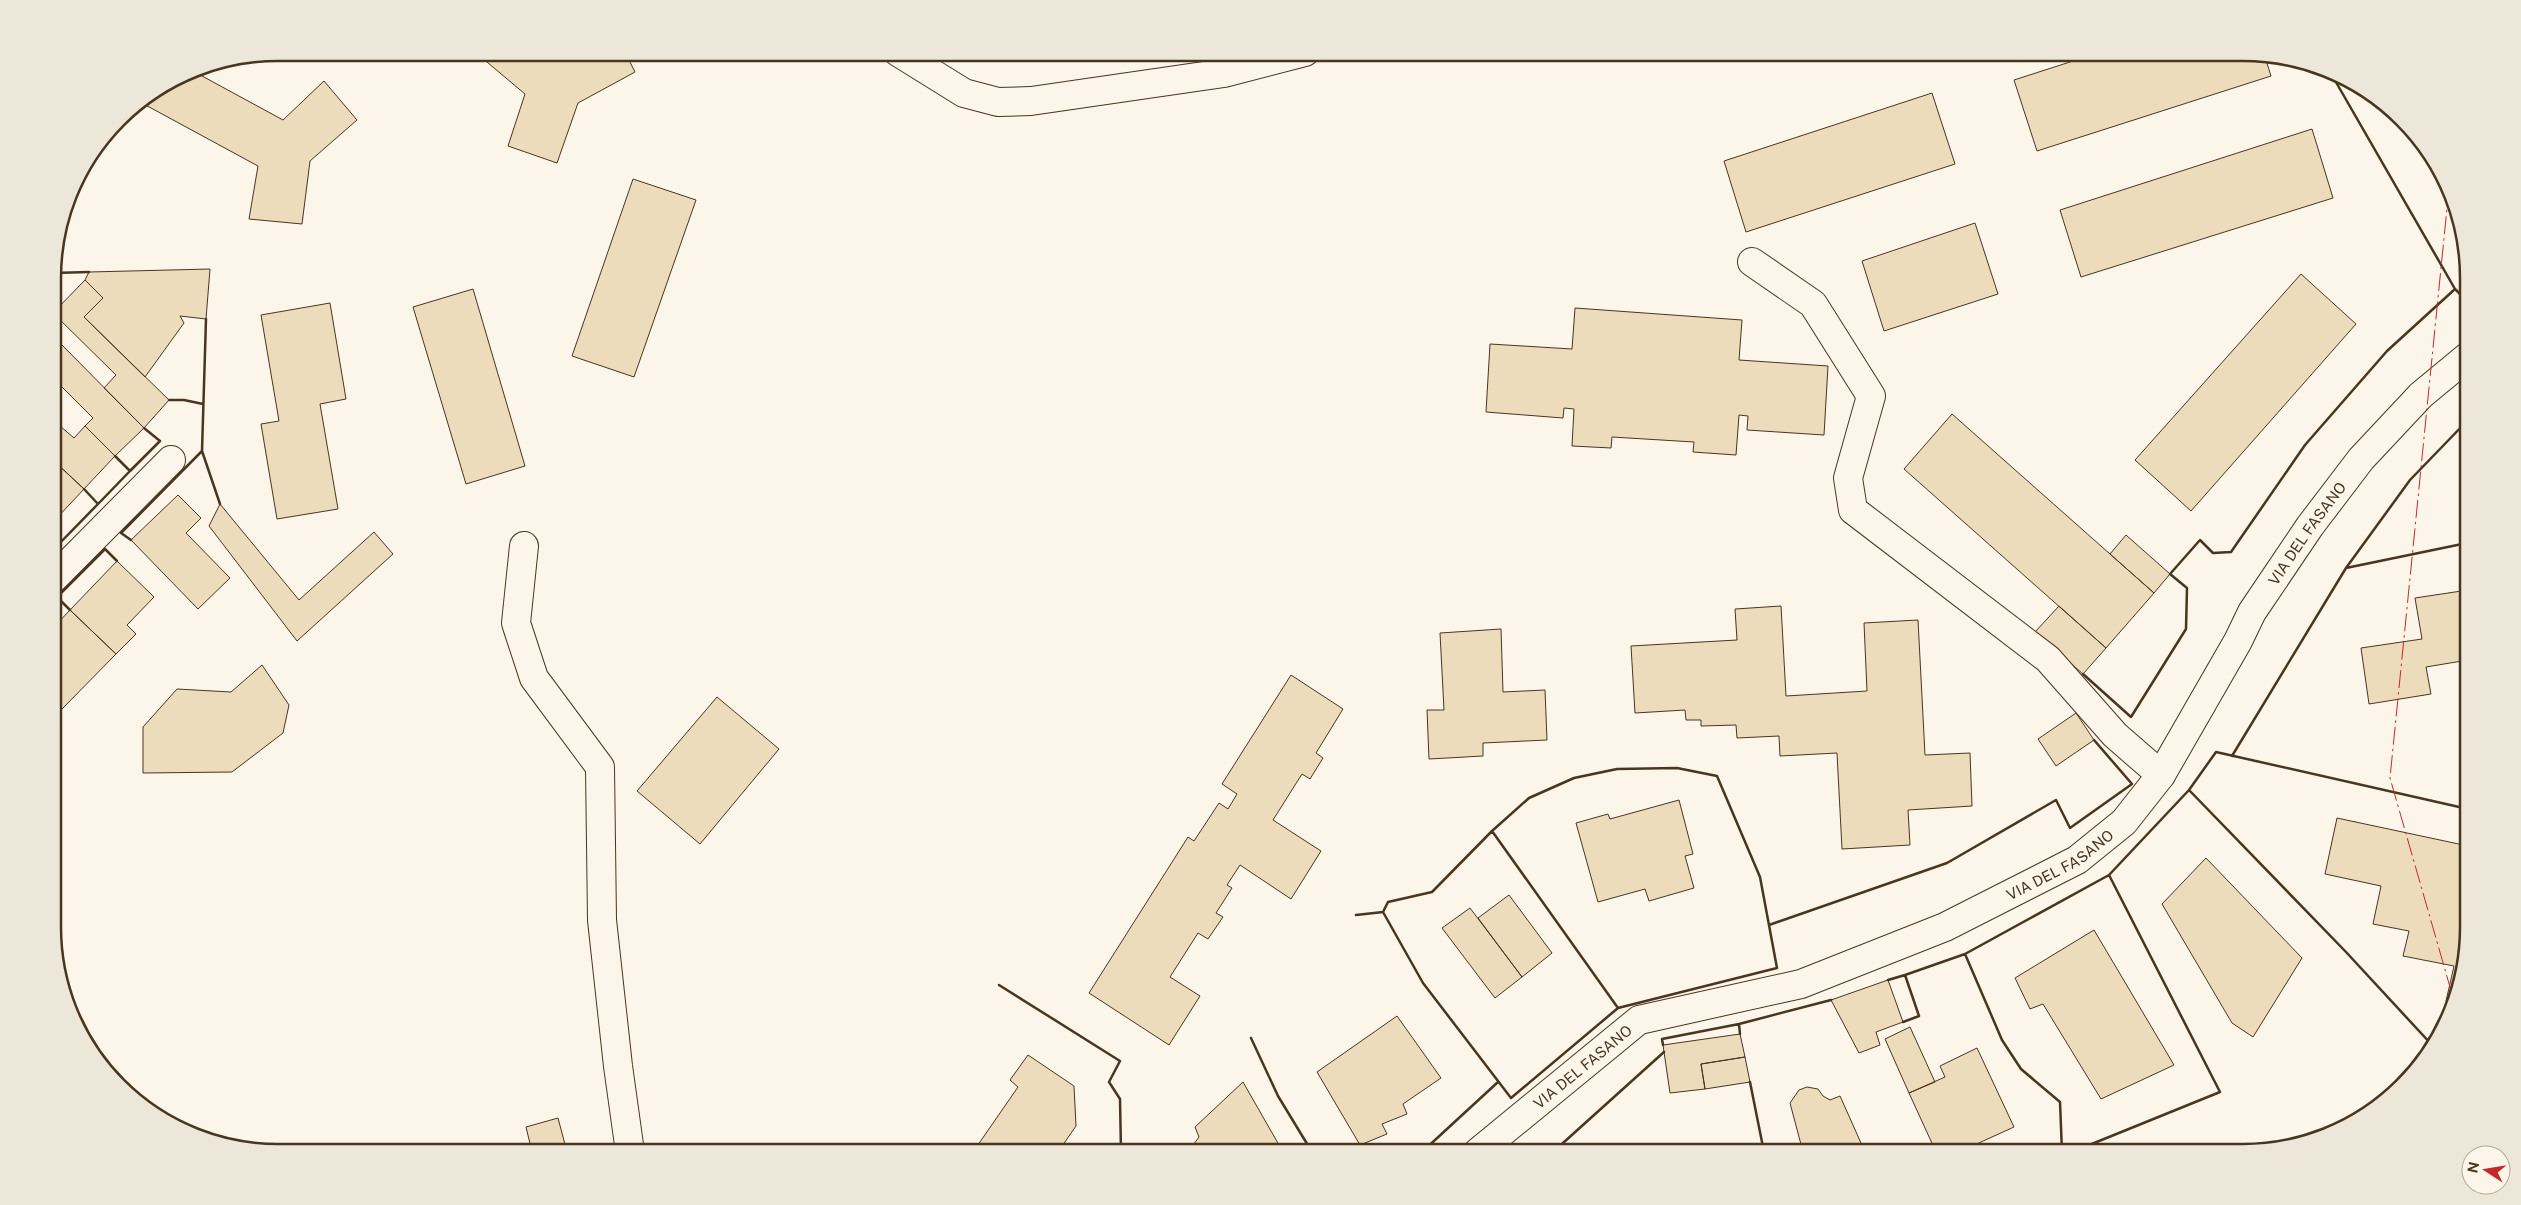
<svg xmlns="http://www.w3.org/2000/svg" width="2521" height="1205" font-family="'Public Sans',sans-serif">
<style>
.building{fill:#ecdcbc;stroke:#4a3520}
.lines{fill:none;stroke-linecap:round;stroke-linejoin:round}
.minor-casing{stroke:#4a3520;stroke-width:30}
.minor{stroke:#fbf6e9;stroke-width:28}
.wall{stroke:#4a3520;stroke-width:2.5}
.power{stroke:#c62828;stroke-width:1;stroke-dasharray:18 4 2.5 4;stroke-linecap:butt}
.labels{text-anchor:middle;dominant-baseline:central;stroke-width:4;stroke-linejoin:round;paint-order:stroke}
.street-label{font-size:15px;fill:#4a3520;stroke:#fbf6e9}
.rim{fill:none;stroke:#4a3520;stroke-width:2.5}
</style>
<rect width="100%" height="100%" fill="#fbf6e9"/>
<path class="building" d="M475,52H625L635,72L578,103L557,163L508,146L525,94Z
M2101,52H2243L2265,57L2271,76L2037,151L2014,80Z
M191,70L283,120L324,81L357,120L310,161L302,224L249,219L258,166L140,102Z
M1932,93L1955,164L1746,232L1724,161Z
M2312,129L2333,198L2081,277L2060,210Z
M633,179L696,200L634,377L572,356Z
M1975,223L1998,294L1884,331L1862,261Z
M210,269L206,319L180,316L184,323L145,377L84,317L103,298L85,280L89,272Z
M2301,274L2356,324L2191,511L2135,460Z
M85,280L103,298L84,317L169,400L144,428L104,388L116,375L53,313Z
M473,289L525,466L466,484L413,307Z
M330,303L346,399L320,404L338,509L277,519L261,424L279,421L261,315Z
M1575,308L1742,320L1739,360L1828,366L1824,435L1747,430L1748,416L1739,415L1736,455L1693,452L1694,442L1612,437L1611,448L1572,446L1574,409L1564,408L1563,418L1486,412L1490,344L1572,349Z
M60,343L144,428L115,456L85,426L93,418L53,378V350Z
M1952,414L2154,593L2106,648L1904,469Z
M53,420L74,438L85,426L115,456L84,489L53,460Z
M53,460L84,489L54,521Z
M178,495L201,518L186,533L230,578L198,609L131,540Z
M220,504L299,600L374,532L393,554L297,641L209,526Z
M2126,535L2170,574L2154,593L2110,554Z
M117,561L154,597L127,625L136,634L116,654L70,610Z
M2468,590V660L2426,667L2431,694L2369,704L2361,648L2422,639L2415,598Z
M1781,606L1786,696L1867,691L1864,623L1918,620L1925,755L1970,753L1972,806L1908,810L1910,845L1842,849L1837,753L1780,756L1779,736L1737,738L1736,725L1701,726V720H1686L1685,710L1635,713L1631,646L1737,640L1735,609Z
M2059,606L2106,648L2083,674L2035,632Z
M70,610L116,654L62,709L54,701V627Z
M1501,629L1503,692L1545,690L1547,740L1483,743V756L1429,759L1427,710H1444L1440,633Z
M262,665L289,705L283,733L232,772L143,773V727L177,689L231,692Z
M1291,675L1343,709L1316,753L1323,758L1310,779L1302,774L1273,820L1321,851L1291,899L1240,865L1227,885L1232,888L1216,913L1223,917L1208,939L1198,933L1170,977L1200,996L1169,1045L1089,993L1188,837L1194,841L1219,803L1228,809L1237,794L1222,784Z
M717,697L779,749L700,844L637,791Z
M54,701L62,709L54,718Z
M2076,713L2094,740L2056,766L2038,739Z
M1679,800L1693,854L1685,856L1694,888L1649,901L1645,889L1598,902L1576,823L1608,814L1610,819Z
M2337,818L2468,846V903L2460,941L2466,942L2454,1002L2446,1001L2454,966L2403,956L2409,931L2373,924L2381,886L2325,874Z
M2206,858L2302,958L2253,1037L2232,1023L2162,904Z
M1509,895L1552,953L1522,977L1478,918Z
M1470,908L1522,977L1495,998L1442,928Z
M2094,930L2174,1065L2101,1099L2043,1004L2030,1009L2015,978Z
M1888,980L1903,1022L1876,1032L1880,1045L1859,1053L1831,1000Z
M1397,1016L1441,1078L1403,1104L1407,1114L1382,1124L1387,1134L1360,1145L1317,1072Z
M1910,1027L1935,1082L1909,1093L1885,1039Z
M1740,1034L1745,1057L1701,1064L1705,1089L1670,1093L1663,1045Z
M1977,1048L2014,1127L1959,1152H1936L1909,1093L1945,1077L1940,1066Z
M1028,1055L1074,1086L1076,1126L1058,1152H973L1018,1087L1010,1080Z
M1745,1057L1750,1082L1705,1089L1701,1064Z
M1243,1082L1283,1152H1188L1199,1137L1195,1127Z
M1807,1087L1818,1089L1823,1096L1830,1100L1840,1096L1865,1152H1803L1790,1103L1799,1090Z
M558,1118L567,1152H532L526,1127Z
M1715,1147L1717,1152H1694Z"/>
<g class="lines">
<defs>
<g id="minor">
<path d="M898,52L964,93L998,102L1031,101L1224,73L1305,52"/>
<path d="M1752,262L1813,304L1871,396L1848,478L1853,510L2048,659L2115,735L2161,775"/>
<path d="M524,546L516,623L534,678L600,767L602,920L618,1066L630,1152"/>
<path d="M54,578L171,460"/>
<path id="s1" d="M1478,1152L1639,1020L1801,984L1945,927L2077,860L2124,822L2161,775L2238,641L2252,612L2310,526L2361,459L2421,395L2467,357"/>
</g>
</defs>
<use href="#minor" class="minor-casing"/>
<use href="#minor" class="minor"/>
<path class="wall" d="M2329,70L2455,289L2467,301
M53,273L89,272
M169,400H184L203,404
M202,451L206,319
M130,471L160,441L144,428
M98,504L130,471L115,456
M131,540L121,533L202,451L220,504
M54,549L98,504L84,489
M2346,568L2467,543
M57,597L105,549L117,561
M54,601L57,597L70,610
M2083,674L2131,717L2186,629L2187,588L2170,574L2200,540L2213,553L2231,552L2305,445L2387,351L2455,289
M2232,756L2346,568L2410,480L2467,421
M2189,790L2216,752L2468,809
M2109,875L2189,790L2346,952L2432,1045
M1383,912L1423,983L1511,1098L1618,1008L1492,831
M1356,915L1383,912L1388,902L1432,892L1492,831L1529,798L1574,778L1617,769L1677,768L1717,776L1760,877L1777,968L1618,1008
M1769,925L1947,863L2056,800L2070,828L2132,784L2094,740
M1965,954L2109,875L2220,1092L2072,1152
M1905,975L1965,954L2002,1040L2021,1069L2060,1102L2062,1152
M1888,980L1905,975L1919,1016L1903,1022
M999,985L1120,1061L1109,1082L1120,1099L1121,1152
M1739,1024L1831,1000
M1251,1038L1278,1096L1312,1152
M1663,1045L1662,1039L1739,1024L1740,1034
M1750,1082L1764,1152
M1422,1152L1498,1082
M1553,1152L1664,1052"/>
<path class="power" d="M2449,188L2390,778L2454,1001"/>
</g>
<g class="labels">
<g class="street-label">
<text stroke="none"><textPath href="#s1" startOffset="1080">VIA DEL FASANO</textPath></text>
<text stroke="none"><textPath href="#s1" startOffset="660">VIA DEL FASANO</textPath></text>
<text stroke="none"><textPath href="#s1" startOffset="135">VIA DEL FASANO</textPath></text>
</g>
</g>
<path d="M0 0H2521V1205H0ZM278 61H2243A217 217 0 0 1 2460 278V927A217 217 0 0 1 2243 1144H278A217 217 0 0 1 61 927V278A217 217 0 0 1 278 61Z" fill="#ede7d9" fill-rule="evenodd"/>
<path class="rim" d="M278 61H2243A217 217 0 0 1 2460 278V927A217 217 0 0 1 2243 1144H278A217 217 0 0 1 61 927V278A217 217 0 0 1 278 61Z"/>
<g transform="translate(2486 1170) rotate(282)"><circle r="24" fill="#fbf6e9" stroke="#b4a999"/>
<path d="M0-4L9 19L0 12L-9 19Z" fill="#c62828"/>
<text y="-8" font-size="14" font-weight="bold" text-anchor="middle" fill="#4a3520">N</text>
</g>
</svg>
